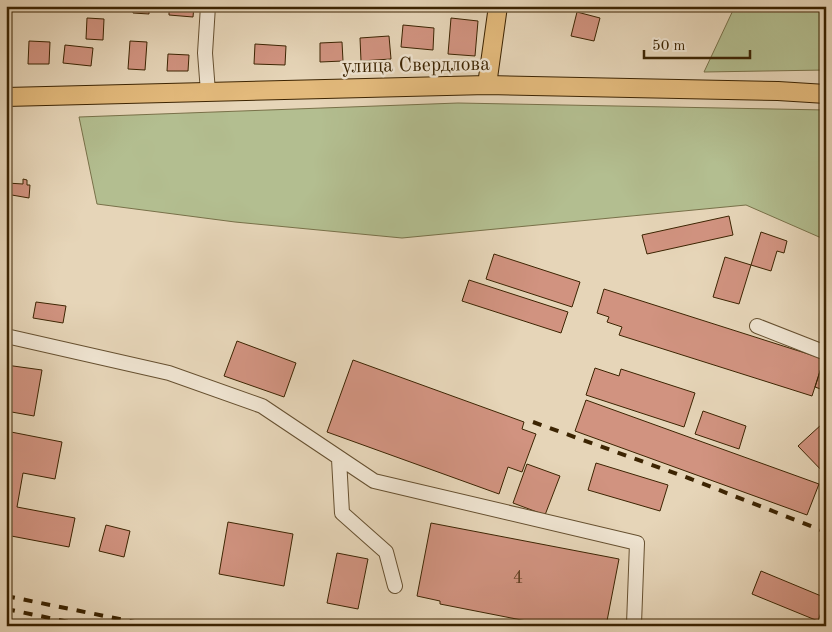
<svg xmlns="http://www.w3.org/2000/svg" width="832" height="632" font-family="'Old Standard TT',serif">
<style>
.green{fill:#b3be90;stroke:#787149}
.building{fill:#d19380;stroke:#3c2402}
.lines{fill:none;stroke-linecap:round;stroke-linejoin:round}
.minor-casing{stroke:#665030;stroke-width:16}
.major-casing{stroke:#3c2402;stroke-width:20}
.minor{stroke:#efe4d1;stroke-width:14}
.major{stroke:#e3ba7c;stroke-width:18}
.rail{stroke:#3c2402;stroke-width:4;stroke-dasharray:9 9;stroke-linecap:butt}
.labels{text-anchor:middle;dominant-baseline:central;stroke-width:5;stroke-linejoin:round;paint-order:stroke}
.number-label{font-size:18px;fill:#614022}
.street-label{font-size:20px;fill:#3c2402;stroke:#efe4d1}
</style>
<rect width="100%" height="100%" fill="#e6d5b8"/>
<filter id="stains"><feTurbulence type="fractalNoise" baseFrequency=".004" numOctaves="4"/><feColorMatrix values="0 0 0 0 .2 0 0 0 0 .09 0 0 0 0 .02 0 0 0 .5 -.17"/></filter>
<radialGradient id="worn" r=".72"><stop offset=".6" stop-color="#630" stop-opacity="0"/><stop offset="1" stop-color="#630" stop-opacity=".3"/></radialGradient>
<path class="green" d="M735,6H826V70L704,72Z
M458,103L826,110V240L746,205L402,238L235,222L97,204L79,117Z"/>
<path class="building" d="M133,6H149V14L133,13Z
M169,6H194L193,17L169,15Z
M577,12L600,18L594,41L571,36Z
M87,18L104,19L103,40L86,39Z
M451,18L478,21L475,56L448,54Z
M403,25L434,28L433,50L401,47Z
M389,36L391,59L361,61L360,38Z
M29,41L50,42L49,64H28Z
M130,41L147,42L145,70L128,69Z
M342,42L343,61L320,62V43Z
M255,44L286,46L285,65L254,64Z
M65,45L93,48L91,66L63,63Z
M168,54L189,55L188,71H167Z
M6,126H8L9,146H6Z
M23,179L27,180V185H30L29,198L6,194L7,183L23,184Z
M729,216L733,235L647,254L642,235Z
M761,232L787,241L784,253L777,251L771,271L751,265Z
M494,254L580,282L572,307L486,279Z
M725,257L751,265L739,304L713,297Z
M469,280L568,312L561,333L462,301Z
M604,289L824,359L812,396L619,335L622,327L607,322L609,317L597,313Z
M36,302L66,306L63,323L33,318Z
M237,341L296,363L284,397L224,376Z
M353,360L524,422L522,429L536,434L522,472L508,467L499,494L327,432Z
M6,365L42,370L34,416L6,411Z
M595,368L619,376L621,369L695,393L684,427L586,395Z
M821,368L826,370V391L815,387Z
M586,400L819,484L807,515L575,431Z
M703,411L746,426L739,449L695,434Z
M822,424L826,428V475L798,446Z
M6,431L62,442L55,479L23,473L17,507L75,518L69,547L6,535Z
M596,463L668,485L660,511L588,490Z
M527,464L560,476L545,515L513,503Z
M228,522L293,534L284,586L219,574Z
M431,523L619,559L606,626H552L440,604V601L417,596Z
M106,525L130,531L124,557L99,551Z
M337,553L368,559L358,609L327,603Z
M761,571L826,598L818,621L752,594Z"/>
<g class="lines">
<defs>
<path id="minor" d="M208,6L205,53L208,92
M757,326L826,353
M6,336L169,373L262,406L374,481L637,543L634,624L637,626
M339,459L342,513L386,552L395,586"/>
<path id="major" d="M487,85L498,6
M6,97L487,85L778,91L826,94"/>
</defs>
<use href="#minor" class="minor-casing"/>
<use href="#major" class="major-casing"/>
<use href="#minor" class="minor"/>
<use href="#major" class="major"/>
<path class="rail" d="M533,422L691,479L826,532
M6,596L154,626
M6,609L88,626
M6,621L31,626"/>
</g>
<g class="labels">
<g class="number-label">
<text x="518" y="578">4</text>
</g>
<g class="street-label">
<text transform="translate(416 66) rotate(-1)">улица Свердлова</text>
</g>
</g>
<rect width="832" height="632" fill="none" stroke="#e6d5b8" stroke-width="25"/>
<rect x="8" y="8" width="817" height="617" fill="none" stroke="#3c2402" stroke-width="2.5"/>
<rect x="12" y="12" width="807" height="607" fill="none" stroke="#3c2402"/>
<path d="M644 50v8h106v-8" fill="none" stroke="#3c2402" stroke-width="2.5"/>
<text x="652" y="50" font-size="15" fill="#3c2402" stroke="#efe4d1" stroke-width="4" paint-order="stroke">50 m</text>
<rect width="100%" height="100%" filter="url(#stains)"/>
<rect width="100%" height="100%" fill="url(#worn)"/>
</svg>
